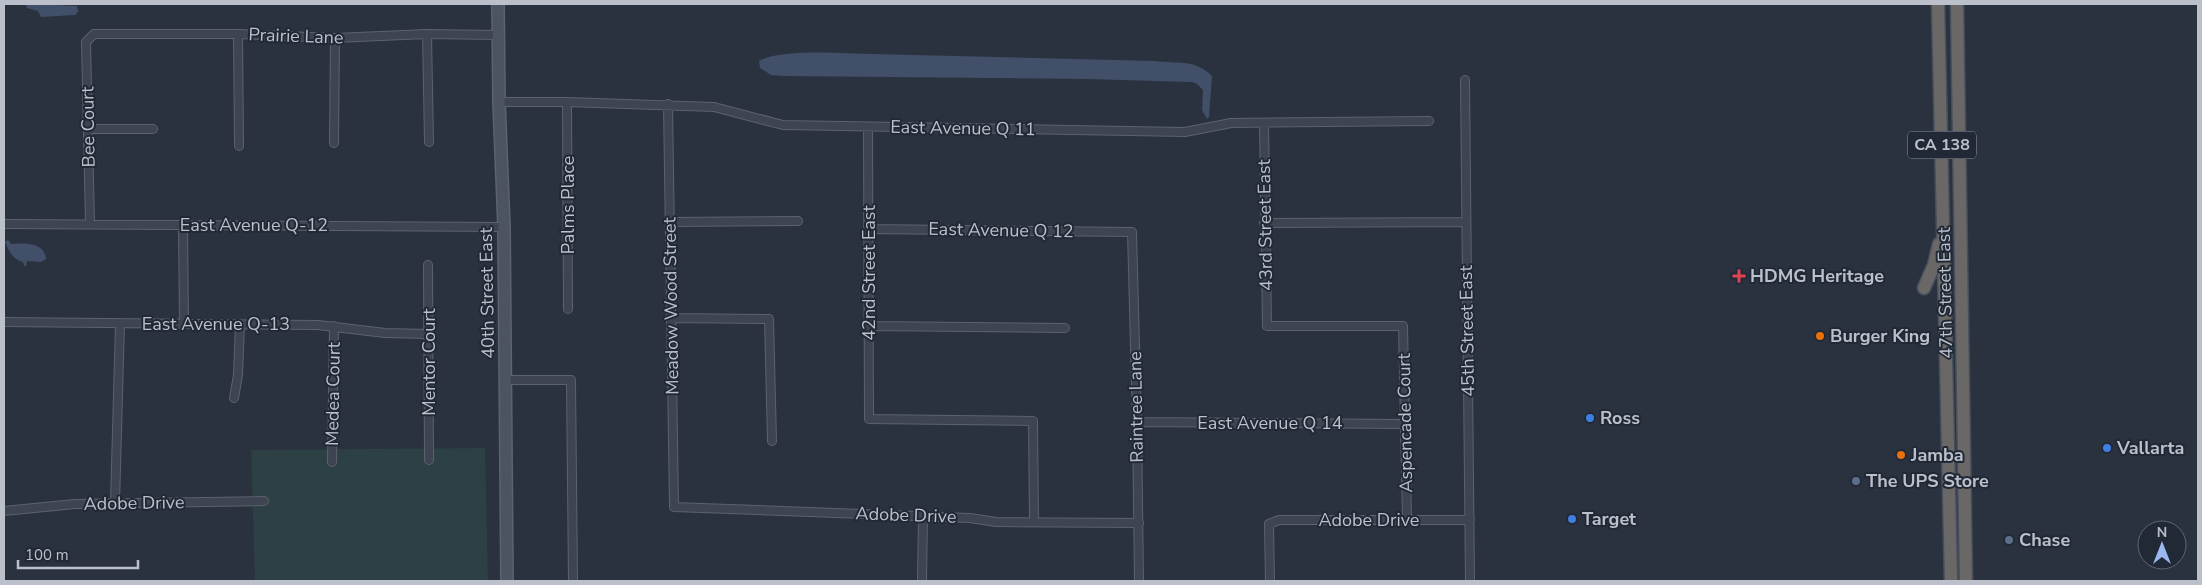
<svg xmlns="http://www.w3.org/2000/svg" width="2202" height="585" font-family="'Nunito Sans',sans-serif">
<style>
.green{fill:#2d4043}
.water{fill:#414f68}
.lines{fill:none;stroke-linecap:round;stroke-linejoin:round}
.minor-casing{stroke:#5c626e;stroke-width:10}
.secondary-casing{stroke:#5c626e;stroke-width:14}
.trunk-casing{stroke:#484f5b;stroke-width:15}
.minor{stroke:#3e4451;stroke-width:8}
.secondary{stroke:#4c5363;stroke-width:11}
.trunk{stroke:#696866;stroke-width:12}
.health-dot{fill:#e0444e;stroke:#222936;stroke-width:2}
.food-dot{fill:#e8710a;stroke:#222936;stroke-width:2}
.shop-dot{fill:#3f7fe0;stroke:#222936;stroke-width:2}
.service-dot{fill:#5c6f8a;stroke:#222936;stroke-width:2}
.labels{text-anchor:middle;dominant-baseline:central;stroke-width:4;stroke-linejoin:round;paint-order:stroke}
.shield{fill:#222936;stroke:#8d939e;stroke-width:1}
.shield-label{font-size:16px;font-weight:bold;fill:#bbc0cb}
.street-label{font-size:18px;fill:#bbc0cb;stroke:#222936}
.poi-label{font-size:18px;font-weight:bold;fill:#bbc0cb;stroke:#222936;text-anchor:start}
</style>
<rect width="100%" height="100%" fill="#2a3240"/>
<path class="green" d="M485,448L488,581H255L251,450Z"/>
<path class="water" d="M33,4L77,6L78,12L75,15L41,17L38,11L27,8L26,5Z
M873,54L1155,61C1178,64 1195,59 1212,76L1209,117L1207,119L1202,110L1203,90L1197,84L1192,82L1086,79L784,76L771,75L760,68L759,61C783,48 844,54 873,54Z
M8,240L11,244C24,243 45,242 46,259L41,262L27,261L26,266H24L23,262C13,260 9,251 5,242Z"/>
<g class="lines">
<defs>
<path id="minor" d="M238,34L239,146
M427,34L429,142
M1465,80L1470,581
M499,102H567L714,107L783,125L1185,132L1231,123L1429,121
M567,102L568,309
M668,104L674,507L970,518L996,522L1139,523
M1264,123L1267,326H1403L1407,520
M868,127L869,419L1033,421L1034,522
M88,129H153
M334,143L335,38
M670,222L798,221
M1264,223L1466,222
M4,224L504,227
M90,224L86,42L94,34H238L335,38L427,34L498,35
M183,226L184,324
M869,229L1132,232L1137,422L1139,581
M428,265L429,460
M671,318L769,319L772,441
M4,322L318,325L385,333L428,334
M870,326L1065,328
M506,380H571L573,581
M234,398L238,375L240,324
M1137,422L1403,424
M332,462L334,326
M115,503L120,323
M4,511L75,504L264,501
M922,581L923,516
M1270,581L1269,524L1279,520H1470"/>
<path id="secondary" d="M498,4L499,102L504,227L507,581"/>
<path id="trunk" d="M1938,4L1951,581
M1957,4L1966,581
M1924,288L1934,265L1939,244"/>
</defs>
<use href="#minor" class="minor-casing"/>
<use href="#secondary" class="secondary-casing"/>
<use href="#trunk" class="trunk-casing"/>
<use href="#minor" class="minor"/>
<use href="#secondary" class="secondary"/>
<use href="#trunk" class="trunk"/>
</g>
<path class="health-dot" d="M1736.5 268.5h5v5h5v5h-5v5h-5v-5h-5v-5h5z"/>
<g class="food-dot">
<circle cx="1820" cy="336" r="5"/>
<circle cx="1901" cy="455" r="5"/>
</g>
<g class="shop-dot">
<circle cx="1590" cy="418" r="5"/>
<circle cx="2107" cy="448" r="5"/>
<circle cx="1572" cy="519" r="5"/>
</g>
<g class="service-dot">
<circle cx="1856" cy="481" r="5"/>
<circle cx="2009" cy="540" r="5"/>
</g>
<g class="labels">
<rect class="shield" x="1908" y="131.5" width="68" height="27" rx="4"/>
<g class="shield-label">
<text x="1942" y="145">CA 138</text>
</g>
<g class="street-label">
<text transform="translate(296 36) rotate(2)">Prairie Lane</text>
<text transform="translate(88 127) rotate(-91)">Bee Court</text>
<text transform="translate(963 128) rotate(1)">East Avenue Q 11</text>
<text transform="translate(568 205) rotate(-90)">Palms Place</text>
<text x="254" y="225">East Avenue Q-12</text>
<text transform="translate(1265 225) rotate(-91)">43rd Street East</text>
<text transform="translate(1001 230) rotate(1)">East Avenue Q 12</text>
<text transform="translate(869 273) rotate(-90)">42nd Street East</text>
<text transform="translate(487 293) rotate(-91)">40th Street East</text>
<text transform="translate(1945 293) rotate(-91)">47th Street East</text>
<text transform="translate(671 306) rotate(-91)">Meadow Wood Street</text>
<text x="216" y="324">East Avenue Q-13</text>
<text transform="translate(1467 331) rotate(-91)">45th Street East</text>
<text transform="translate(429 362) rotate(-90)">Mentor Court</text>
<text transform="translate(333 394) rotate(-89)">Medea Court</text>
<text transform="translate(1136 407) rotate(-91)">Raintree Lane</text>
<text x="1270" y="423">East Avenue Q 14</text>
<text transform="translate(1405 423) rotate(-91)">Aspencade Court</text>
<text transform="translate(134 503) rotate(-1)">Adobe Drive</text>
<text transform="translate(906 515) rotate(2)">Adobe Drive</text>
<text x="1369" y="520">Adobe Drive</text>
</g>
<g class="poi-label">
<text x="1750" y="276">HDMG Heritage</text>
<text x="1830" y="336">Burger King</text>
<text x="1600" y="418">Ross</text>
<text x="2117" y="448">Vallarta</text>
<text x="1911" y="455">Jamba</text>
<text x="1866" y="481">The UPS Store</text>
<text x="1582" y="519">Target</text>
<text x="2019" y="540">Chase</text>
</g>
</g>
<rect width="2202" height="585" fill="none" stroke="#bbc0cb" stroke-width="10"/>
<g transform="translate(2162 545)"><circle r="24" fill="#222936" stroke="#5f6572"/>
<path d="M0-4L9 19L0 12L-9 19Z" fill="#9bb7ef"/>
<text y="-8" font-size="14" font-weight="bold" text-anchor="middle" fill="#bbc0cb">N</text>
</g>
<path d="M18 560v8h120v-8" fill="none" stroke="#bbc0cb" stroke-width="2.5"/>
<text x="25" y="560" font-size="15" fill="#bbc0cb" stroke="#222936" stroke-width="4" paint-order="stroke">100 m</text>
</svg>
